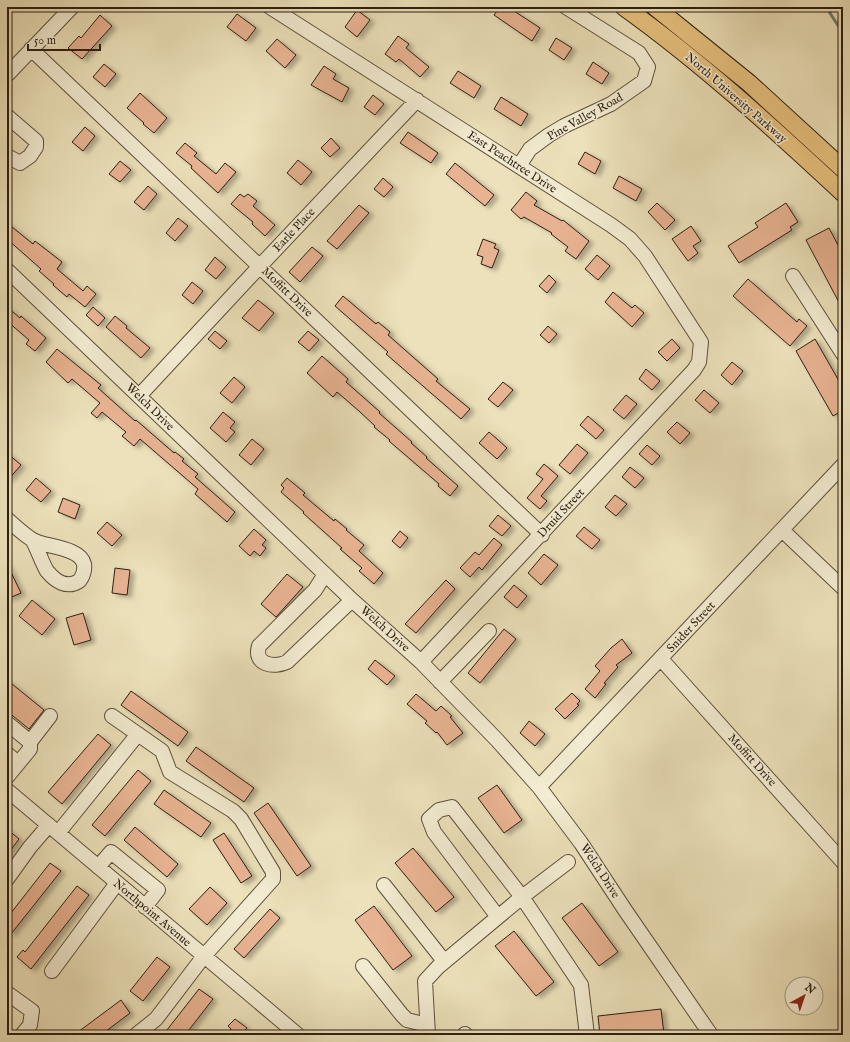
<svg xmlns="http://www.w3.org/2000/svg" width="850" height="1042" font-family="'IM FELL English',serif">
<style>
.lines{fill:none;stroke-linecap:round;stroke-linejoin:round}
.stream{stroke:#6d7e6e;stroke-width:3}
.building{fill:#e8b392;stroke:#2c1f12;filter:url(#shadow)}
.minor-casing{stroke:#5c503c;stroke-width:16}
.major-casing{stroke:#2c1f12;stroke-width:19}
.minor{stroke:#f3ecd2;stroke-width:14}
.major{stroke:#e6c07d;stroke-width:17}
.labels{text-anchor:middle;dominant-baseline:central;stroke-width:3;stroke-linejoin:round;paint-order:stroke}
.street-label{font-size:12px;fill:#2c1f12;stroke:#f3ecd2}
</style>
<defs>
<filter id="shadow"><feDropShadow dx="4.5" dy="2.5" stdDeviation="2" flood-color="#0004"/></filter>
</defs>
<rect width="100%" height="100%" fill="#ece1ba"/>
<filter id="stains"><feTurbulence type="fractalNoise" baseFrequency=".005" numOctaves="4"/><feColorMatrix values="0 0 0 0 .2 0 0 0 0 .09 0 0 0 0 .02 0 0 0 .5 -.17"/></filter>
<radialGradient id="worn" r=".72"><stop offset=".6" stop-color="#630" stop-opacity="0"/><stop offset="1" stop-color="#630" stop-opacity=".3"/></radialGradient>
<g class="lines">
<path class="stream" d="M826,7L843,33"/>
</g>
<path class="building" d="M500,7H508L540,28L532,41L494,15Z
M357,10L370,20L357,37L345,27Z
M237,14L256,28L246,41L227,27Z
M100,15L112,26L82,59L68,48L79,36L81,38Z
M398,36L409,44L406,48L429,67L420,77L399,59L396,62L385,54Z
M556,38L572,48L564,60L549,50Z
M277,39L296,55L285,68L266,51Z
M593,62L609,73L602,84L586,74Z
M104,64L116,74L105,87L93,77Z
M324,66L336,74L333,79L349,88L342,102L311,85Z
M458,71L481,86L474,98L450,83Z
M140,93L167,118L154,133L143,124L144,123L127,108Z
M373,95L384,104L375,115L364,107Z
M501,97L528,114L521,126L494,109Z
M85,127L95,136L83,151L72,142Z
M408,132L438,153L431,163L400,143Z
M331,138L340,148L330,157L321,148Z
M185,143L197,153L194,156L216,174L225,163L236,172L218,193L191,168L192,166L176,153Z
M585,152L601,161L595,174L578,164Z
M298,160L312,172L301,185L287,173Z
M120,161L131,170L120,182L109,174Z
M455,163L494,195L485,206L446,174Z
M619,176L642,189L636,201L613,188Z
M383,178L393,187L384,197L374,189Z
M148,186L157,194L144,210L134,202Z
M526,192L537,201L534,205L562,221L563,220L589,241L576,259L565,251L568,247L551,234L552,233L524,217L521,219L511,210Z
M240,194L244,197L248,194L257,201L253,206L275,225L265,236L252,224L253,222L231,204Z
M657,203L675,220L665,230L648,212Z
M786,203L798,222L790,227L792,230L739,263L728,246L758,227L755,223Z
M359,205L369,213L337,249L327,241Z
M178,218L188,226L175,241L166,233Z
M7,223L33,244L35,241L62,262L57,269L83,291L87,286L96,294L85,307L69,294L67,297L53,285L54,284L39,271L41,269L7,239Z
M691,226L701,241L693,246L698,253L688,261L672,239Z
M829,228L840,249L843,248V257L840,258L843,264V310L806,240Z
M483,239L496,244L494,248L499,250L492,268L481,264L483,257L477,255Z
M312,247L323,256L300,282L289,272Z
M597,255L610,266L598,280L585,269Z
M215,257L226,267L216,279L205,270Z
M549,275L556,282L547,293L539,286Z
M748,279L797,322L799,319L807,326L790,346L733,296Z
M192,282L203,291L193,304L182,295Z
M613,292L632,308L635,305L644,313L632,327L605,302Z
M343,296L376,324L378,322L390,332L388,335L438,379L436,381L470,409L461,419L386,354L388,352L335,306Z
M258,300L274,313L259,331L242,318Z
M7,307L20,318L21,316L46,338L35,351L26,344L29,340L7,321Z
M93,307L105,318L98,326L86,315Z
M115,316L127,326L126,328L150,348L141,358L106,327Z
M548,326L557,334L549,343L540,335Z
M215,331L227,341L220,349L208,339Z
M308,331L319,340L309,351L298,342Z
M672,339L680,348L667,361L658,352Z
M815,339L843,388V410L833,416L796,351Z
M57,349L101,385L98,388L135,421L136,420L174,453L175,452L184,459L182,461L198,474L195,477L235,512L227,522L195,494L198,489L140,439L134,446L122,436L126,432L102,412L97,418L91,413L100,403L72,379L68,383L46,362Z
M322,356L348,379L346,382L380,412L379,413L412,442L411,443L427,457L426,458L458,486L450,496L438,486L439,484L389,441L390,440L374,427L375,426L359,411L337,392L333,397L307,373Z
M732,362L743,371L732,385L721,375Z
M646,369L660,381L652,390L639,379Z
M234,377L245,387L232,403L220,393Z
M503,382L513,390L498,407L488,399Z
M704,390L719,403L710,413L695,400Z
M626,395L637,404L624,419L613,410Z
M223,412L235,422L230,428L235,432L226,442L210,428Z
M588,416L604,430L596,439L580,425Z
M677,422L690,433L680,444L667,432Z
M489,432L507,448L497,459L479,443Z
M252,439L264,449L251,465L239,455Z
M577,444L588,453L570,474L559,465Z
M647,445L660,456L652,465L639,454Z
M7,453L21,465L7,481Z
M544,464L558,476L541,496L547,501L540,509L527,498L543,479L536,474Z
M630,467L644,478L635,488L622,477Z
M36,478L51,491L41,502L26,490Z
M287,478L305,493L303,495L334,521L335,519L347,529L346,530L364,545L359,551L383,573L374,584L359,571L362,568L340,549L342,548L303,513L304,512L281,492L284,488L281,485Z
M615,495L627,504L616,516L605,507Z
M63,498L80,505L75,519L58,512Z
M498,515L511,526L502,536L489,526Z
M107,522L122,535L112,546L97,533Z
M584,527L600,540L592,549L576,536Z
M254,529L266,540L262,545L266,548L260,556L254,551L250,556L239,546Z
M400,531L408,538L400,548L392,541Z
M494,538L502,545L482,570L479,567L470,577L460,568L475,552L479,555Z
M544,554L558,565L541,585L528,573Z
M7,564L21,593L7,599Z
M115,568L130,570L127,595L112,593Z
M287,574L303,587L276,617L261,604Z
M446,580L455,589L416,633L405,624Z
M514,585L527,596L517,608L504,597Z
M32,600L55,619L42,635L19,616Z
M83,613L91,640L74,645L66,618Z
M504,629L516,639L480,683L468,673Z
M622,639L632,653L616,665L618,667L604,683L606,684L595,698L585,689L600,671L595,666L611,648Z
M375,660L395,676L387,685L368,669Z
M7,680L44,710L29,729L7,711Z
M131,691L188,732L178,746L121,705Z
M572,693L580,701L577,704L579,705L565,719L555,709Z
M416,694L436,711L441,706L452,716L450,717L463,733L447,745L437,732L436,733L425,723L427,721L407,704Z
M529,721L545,734L535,746L520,733Z
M98,734L111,745L62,804L48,792Z
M196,747L254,788L244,802L186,761Z
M138,770L151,781L105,836L92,825Z
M497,785L522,820L504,833L478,798Z
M164,790L211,823L201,837L154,804Z
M268,803L311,866L297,876L254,813Z
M135,827L178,864L167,877L124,840Z
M7,829L19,839L7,855Z
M224,833L252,876L241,883L213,840Z
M413,848L454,897L436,912L395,863Z
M50,863L61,871L11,934L7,930V918Z
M77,886L89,895L31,969L17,957L23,950L25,952Z
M210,887L227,903L207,925L189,909Z
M582,903L618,952L599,966L562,918Z
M374,906L412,956L393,970L355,920Z
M270,909L280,918L244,958L234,949Z
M514,931L554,982L536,996L495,946Z
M157,957L170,967L143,1001L130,991Z
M199,989L213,999L185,1035H163Z
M121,1000L130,1013L101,1035H74Z
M661,1009L664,1034L600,1035L598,1016Z
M235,1019L247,1028L241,1035H226L231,1029L228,1026Z"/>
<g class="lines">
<defs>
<path id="minor" d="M270,7L611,225L630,239L645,256L701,342L699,362L694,370L421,662
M31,49L542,535
M7,75L72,7
M7,116L36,141V147L30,156L20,163L7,156
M519,166L530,149L549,135L564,126L611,104L644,81L648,67L639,53L566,7
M7,270L352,600L421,662L497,740L539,787L581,843L625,910L711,1035
M793,276L843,354
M139,396L260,266L417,100
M7,519C15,526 24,535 33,540C45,547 80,547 84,564C85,569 83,577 79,581C67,589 55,581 47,571C43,565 37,548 33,541
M782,530L843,588
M325,574L315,590L259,646C253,665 274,668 287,662L352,600
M661,659L843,862
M440,682L489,631
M112,716L162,751L170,772L233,811L241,819L273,872V879L204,956L156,1019L136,1035
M7,723L30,742V749L7,777
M30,742L50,716
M7,754L18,763
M539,787L843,465
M7,790L298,1035
M58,833L138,734
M98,867L111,852L158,890L145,907
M7,879L30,847L49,825
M384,885L444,961
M498,917L434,832L429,819L439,810L452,807L522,897L581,985L587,1035
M363,966L402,1015L407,1020L427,1025
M52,971L117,883
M7,993L32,1011L30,1025L22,1035
M428,1035L425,981L438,967L522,897L568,862
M464,1035L465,1034"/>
<path id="major" d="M624,7C702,63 773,128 843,193
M655,7L749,83L843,169"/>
</defs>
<use href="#minor" class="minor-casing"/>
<use href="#major" class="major-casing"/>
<use href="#minor" class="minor"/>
<use href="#major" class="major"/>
</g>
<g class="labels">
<g class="street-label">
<text transform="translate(736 98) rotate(41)">North University Parkway</text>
<text transform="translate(585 117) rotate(-29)">Pine Valley Road</text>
<text transform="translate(512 162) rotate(33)">East Peachtree Drive</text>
<text transform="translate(294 230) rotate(-47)">Earle Place</text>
<text transform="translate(287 292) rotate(44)">Moffitt Drive</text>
<text transform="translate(150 407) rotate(44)">Welch Drive</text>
<text transform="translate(561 513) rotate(-47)">Druid Street</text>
<text transform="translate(691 627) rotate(-47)">Snider Street</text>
<text transform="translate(385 629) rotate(42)">Welch Drive</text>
<text transform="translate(752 760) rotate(48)">Moffitt Drive</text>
<text transform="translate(600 871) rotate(57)">Welch Drive</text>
<text transform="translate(152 913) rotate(40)">Northpoint Avenue</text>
</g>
</g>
<rect width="850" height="1042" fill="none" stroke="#ece1ba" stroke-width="24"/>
<rect x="8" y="8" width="834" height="1026" fill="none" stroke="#2c1f12" stroke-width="2"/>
<rect x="12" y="12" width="826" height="1018" fill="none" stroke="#2c1f12"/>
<g transform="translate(804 996) rotate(40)"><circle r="19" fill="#f3ecd2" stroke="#a39a85"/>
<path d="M0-3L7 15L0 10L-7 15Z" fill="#8f2418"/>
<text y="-6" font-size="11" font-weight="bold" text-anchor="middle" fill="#2c1f12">N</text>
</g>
<path d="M28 44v6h72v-6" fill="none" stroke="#2c1f12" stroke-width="2"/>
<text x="34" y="44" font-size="12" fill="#2c1f12" stroke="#f3ecd2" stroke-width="3" paint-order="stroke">50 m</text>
<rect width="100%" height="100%" filter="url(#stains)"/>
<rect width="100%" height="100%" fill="url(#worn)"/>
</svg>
